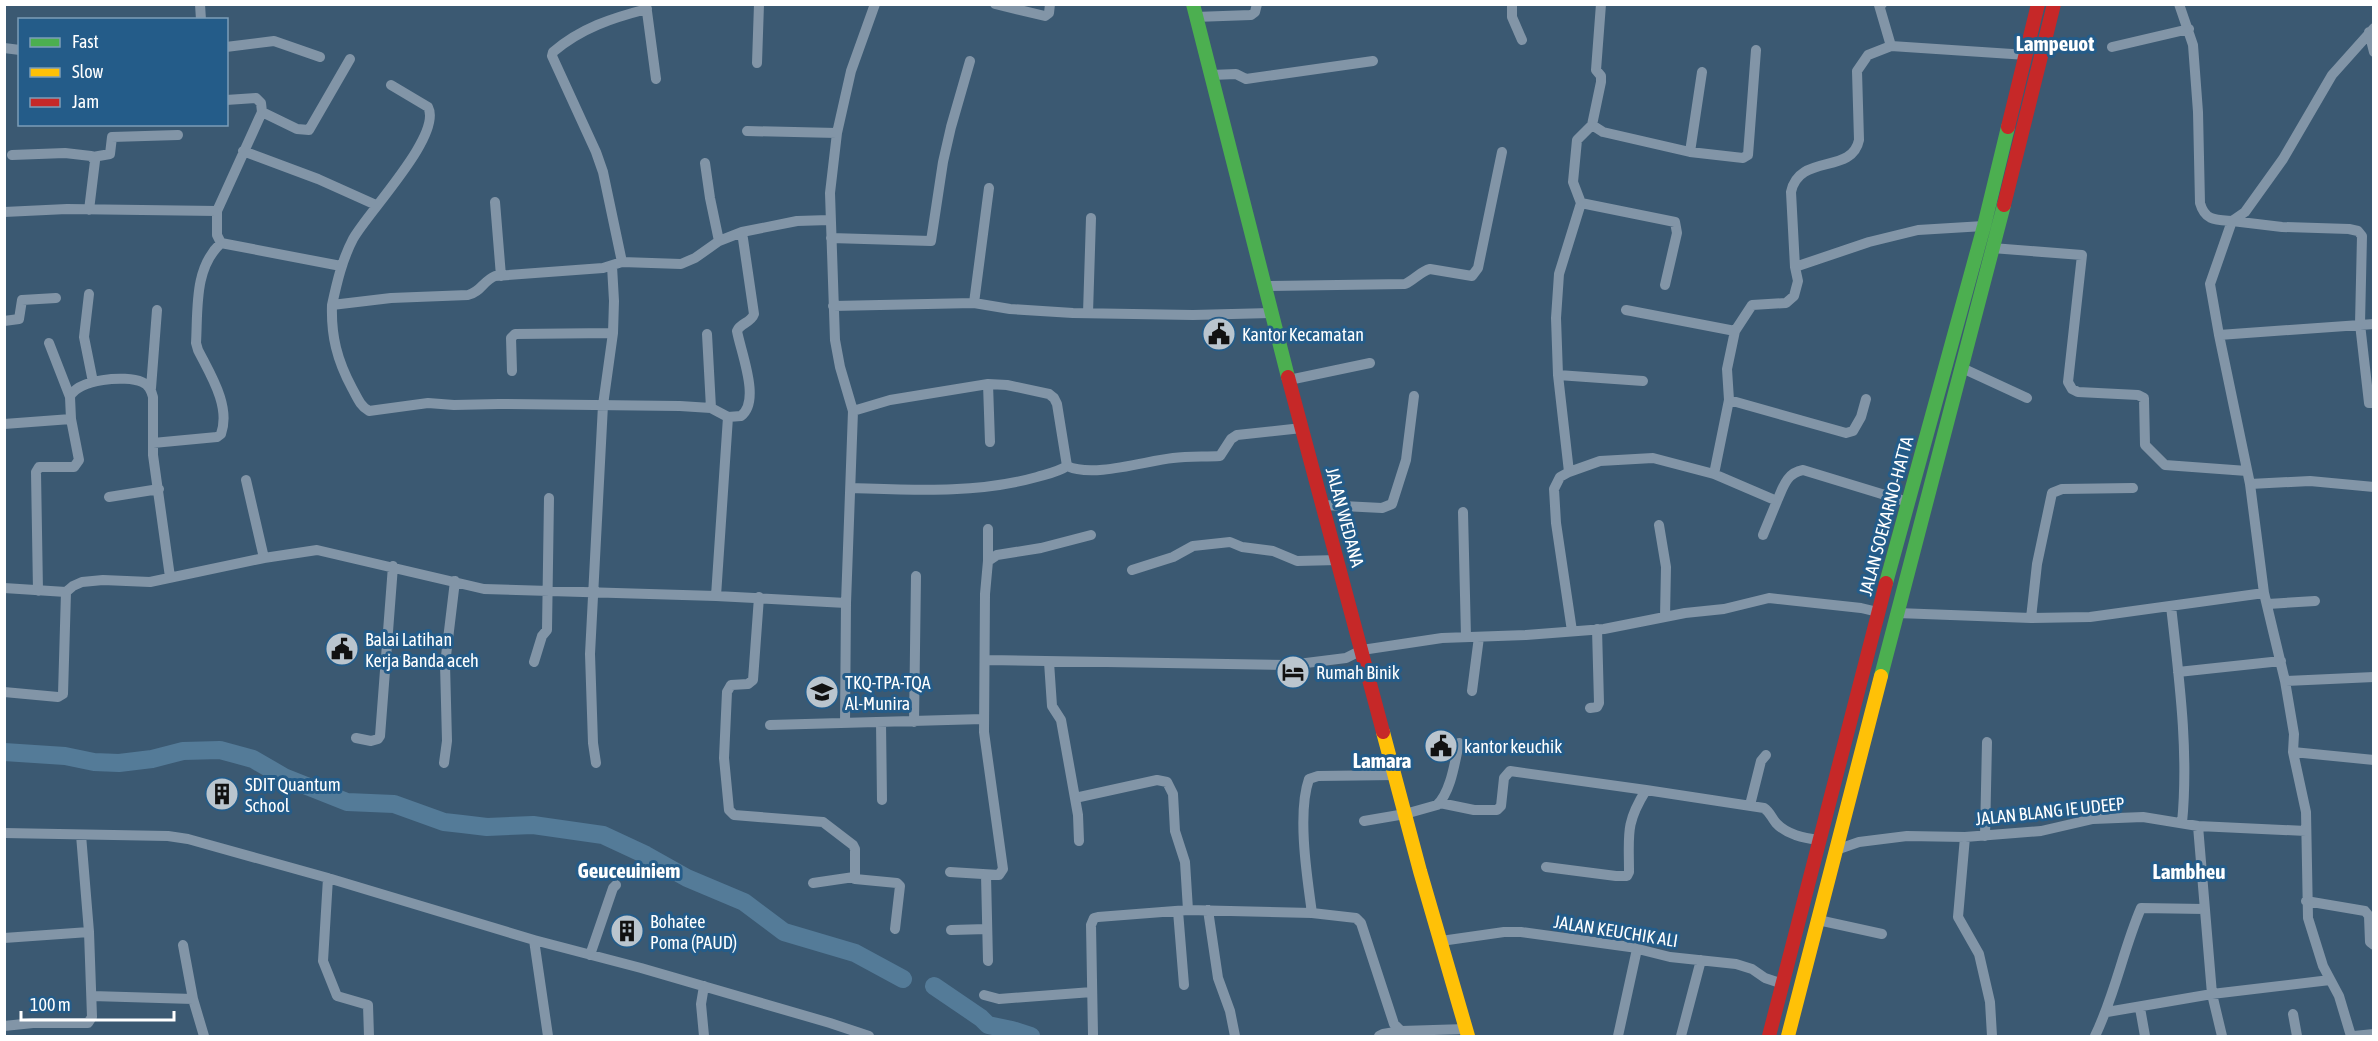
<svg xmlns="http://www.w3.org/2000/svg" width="2378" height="1041" font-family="'Asap Condensed',sans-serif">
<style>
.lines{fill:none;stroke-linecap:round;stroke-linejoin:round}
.river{stroke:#547b98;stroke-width:18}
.street{stroke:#8295a7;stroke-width:10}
.fast{stroke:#4caf50;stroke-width:14}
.slow{stroke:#ffc107;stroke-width:14}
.jam{stroke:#c62828;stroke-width:14}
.labels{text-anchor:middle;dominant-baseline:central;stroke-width:6;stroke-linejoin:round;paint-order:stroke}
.poi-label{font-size:18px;fill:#fff;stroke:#245c89;text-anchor:start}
.street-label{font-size:18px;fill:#fff;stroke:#245c89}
.quarter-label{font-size:21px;font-weight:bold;fill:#fff;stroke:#245c89}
</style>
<rect width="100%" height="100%" fill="#3b5972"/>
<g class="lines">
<path class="river" d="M4,752L65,756L94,762L119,763L152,759L183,751L220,750L253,759L284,777L347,802L394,804L444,822L462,824L487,827L533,825L603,835L646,855L687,878L744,902L784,932L855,953L903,979
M934,986L981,1018L988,1025L1012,1030L1031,1036"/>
<path class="street" d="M200,4L201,20
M646,4L656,79
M995,4L1045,16L1049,13L1050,4
M1512,4V17L1522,40
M1882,4L1879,5L1891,46L2027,55
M2179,4L2193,45L2198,112L2200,203C2205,221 2216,220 2232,221L2245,212L2283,159L2332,75L2374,28
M1195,17L1251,15L1255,12L1257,4
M2369,32L2374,52
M226,47L274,41L320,57
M2112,47L2189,29
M4,48L20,50
M757,63L759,4
M1211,75L1236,74L1246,79L1373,61
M391,85L428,107C443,135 367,213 353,239C342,260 337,282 332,305L391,298L468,295C481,292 483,281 495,276L603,268L622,262L681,264L695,258L719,241L742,232L797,221L829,220
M226,100L256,98L261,103L262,112
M1592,125L1603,132L1690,152L1743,158L1748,155L1756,50
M747,131L837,133
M243,151L318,179L376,205
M1690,152L1702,72
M12,155L65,153L91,156L95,161L89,210
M93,157L110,154L112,137L178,135
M705,163L710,198L719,241
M495,202L501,276
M1581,203L1675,222L1677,233L1665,285
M4,212L67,209L217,211
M831,238L931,241L943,162L951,127L970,61
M1992,248L2082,255L2068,382L2072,389L2078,392L2138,395L2144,398L2145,445L2165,465L2247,471
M622,262L603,172L596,152L552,56L553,52C581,28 612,18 647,9
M341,266L221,243L217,235V211L262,112L297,129L309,130L350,59
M1795,267L1869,242L1918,230L1984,226
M1264,286L1405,284C1414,280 1421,271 1430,269L1472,276L1478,268L1502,152
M89,294L84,337L93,382
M974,303L989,188
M332,305C331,336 337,360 352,388C357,397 360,406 369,411L428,403L454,405L499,404L680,406L711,408L728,417L716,596
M833,306L974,303L1010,309L1073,313L1193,315L1271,313
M1626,310L1735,331
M1088,313L1091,218
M4,321L19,319L22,300L56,298
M707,334L711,408
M2219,335L2210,284L2232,221L2282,227L2349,229L2358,231L2362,236L2360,324L2369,403H2374
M1962,368L2027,398
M512,371L511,338L515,334L613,333
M1558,375L1643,381
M1289,380L1370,363
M988,384L990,442
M151,388L157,310
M70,397C77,379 126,375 142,382C149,385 151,390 153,397V455L170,577
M1729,400L1846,433L1853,431L1861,417L1866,399
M853,411L890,400L988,384L1007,385L1049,394L1054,398L1057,404L1067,466C1093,478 1145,461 1173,458C1189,456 1205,457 1220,456L1231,439L1237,435L1302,428
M728,417L741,416C761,401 741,353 737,331C740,323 751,323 754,314L742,232
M4,424L71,419
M153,443L217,437L221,434C231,406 210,374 198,350L196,343C198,308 194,268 221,243
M1569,472L1558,375L1556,318L1559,274L1581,203L1573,182L1577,140L1592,125L1601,82V76L1596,70L1601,4
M1714,474L1729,400L1727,369L1735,331L1752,305L1786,303L1794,296L1798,281L1795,267L1791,192C1799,153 1852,175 1859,140L1857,71L1868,55L1891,46
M246,480L264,558
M2250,484L2310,481L2374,487
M851,488C913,490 976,494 1037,477C1047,474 1058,472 1067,466
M109,497L159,489
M1323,505L1382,508L1392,504L1406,460L1414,396
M1463,512L1466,637
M1659,525L1666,567L1665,617
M988,529V561
M1763,535L1777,501
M1132,570L1173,557L1193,546L1230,542L1242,547L1273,551L1297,561L1338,560
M4,588L66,592L73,586L82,582L103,580L150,582L264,558L317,550L484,589L716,596L846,603
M38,591L36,472L39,467H74L79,460L71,419L70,397L49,343
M759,597L753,680L748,684L731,685L727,692L724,758L729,810L734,815L823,822L853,845L855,849V879L897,883L900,886L895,929
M2268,604L2315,601
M2171,606C2179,678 2189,751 2182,823
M1897,613L2031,618L2090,617L2264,593
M2031,618L2037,564L2052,493L2062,489L2133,488
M1572,631L1556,523L1554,489L1560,477L1569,472L1600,461L1653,458L1714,474L1777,501C1783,488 1786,473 1803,470L1908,502
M386,660L445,664
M986,660L1290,665L1346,658L1362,650L1442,638L1526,635L1604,629L1685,613L1724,609L1769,598L1861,608L1878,612
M534,662L542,636L547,630L549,498
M1049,662L1052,706L1061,720L1078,815L1079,841
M2178,672L2281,661
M2285,681L2374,677
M1472,691L1479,637
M4,692L58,697L63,694L66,592
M1590,708L1597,707L1599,703L1597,629
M914,722L916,576
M845,723L846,603L853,411L840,367L835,340L830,193L837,133L851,71L875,4
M881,723L882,800
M770,725L983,719
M356,738L371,741L378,739L380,736L393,566
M2293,752L2374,760
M444,763L447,741L445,664L455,581
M596,763L593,743L590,654L603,405L613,333L614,301L612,266
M1075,798L1157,780L1167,782L1173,794L1175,831L1185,862L1188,910
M1440,803L1474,810H1497L1501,806L1504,778L1510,771L1646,790
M1750,805L1761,761L1766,755
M1364,821L1405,814L1437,805C1451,792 1455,761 1459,743
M2198,826L2212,994L2222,1036
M4,833L168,836L188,839L328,878L534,940L641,968L830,1023L869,1036
M1985,836L1987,742
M1965,837L1958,917L1979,954L1990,1002L1992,1036
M1836,850L1859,842L1907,836L1965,837L2041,831L2093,819L2143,817L2198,826L2306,831
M1546,867L1616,876H1627L1629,872C1629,834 1625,824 1646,790L1764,808C1770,812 1771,817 1776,823C1787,835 1804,838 1819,840
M950,872L999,875L1003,869L984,732L985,594L988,561L997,555L1041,548L1091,535
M986,875L988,961
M328,878L323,961L337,996L368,1005L369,1036
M813,883L854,877
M2306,901L2365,911L2369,916L2370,942L2374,945
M1208,910L1218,978L1230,1011L1235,1036
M1178,911L1184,985
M1312,913C1307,877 1297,813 1309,779L1318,776L1395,775
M1818,920L1882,934
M951,930L987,929
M4,938L89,932
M534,940L548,1036
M1441,941L1504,932H1521L1630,947L1670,957L1736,964L1752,969L1765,978L1783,984
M183,945L193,999
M590,955L613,888L616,885
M984,995L999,999L1092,992
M92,996L193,999L204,1036
M2140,1008L2145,1036
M2107,1012L2212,994L2330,980
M2293,1014L2297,1036
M4,1026L33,1023H88L92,1017L89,932L81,835
M1093,1035L1091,925L1094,918L1098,917L1188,910L1312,913L1356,918L1361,923L1394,1024L1401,1031L1466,1029
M704,1036L701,1004L704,986
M1379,1036L1383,1034L1401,1031
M1618,1036L1637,949
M1681,1036L1701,960
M2095,1036C2115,995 2123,950 2141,908L2204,909
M2351,1036L2339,996L2323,966L2308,918L2306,812L2293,752L2294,734L2285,681L2264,593L2250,484L2219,335L2374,324
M2354,1036L2374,1034"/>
<path class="fast" d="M1193,4L1288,377
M1886,583L1984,226L2008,127
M1881,676L2004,205"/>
<path class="slow" d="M1383,732L1420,871L1468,1036
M1788,1036L1881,676"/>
<path class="jam" d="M2008,127L2038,4
M2004,205L2054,4
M1288,377L1383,732
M1769,1036L1886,583"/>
</g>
<defs>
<symbol id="civic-disc" viewBox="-11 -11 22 22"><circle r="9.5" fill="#bac5ce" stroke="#245c89"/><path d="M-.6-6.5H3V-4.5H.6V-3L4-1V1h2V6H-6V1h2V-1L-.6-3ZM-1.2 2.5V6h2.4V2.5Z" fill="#111"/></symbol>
<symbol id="hotel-disc" viewBox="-11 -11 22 22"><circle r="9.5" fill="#bac5ce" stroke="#245c89"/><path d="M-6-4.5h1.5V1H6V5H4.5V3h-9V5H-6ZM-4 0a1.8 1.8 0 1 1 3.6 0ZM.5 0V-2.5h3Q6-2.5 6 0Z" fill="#111"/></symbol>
<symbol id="school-disc" viewBox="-11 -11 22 22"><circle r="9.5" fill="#bac5ce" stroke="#245c89"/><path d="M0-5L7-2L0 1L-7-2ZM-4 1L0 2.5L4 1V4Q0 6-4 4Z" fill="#111"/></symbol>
<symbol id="building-disc" viewBox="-11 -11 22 22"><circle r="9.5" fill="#bac5ce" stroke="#245c89"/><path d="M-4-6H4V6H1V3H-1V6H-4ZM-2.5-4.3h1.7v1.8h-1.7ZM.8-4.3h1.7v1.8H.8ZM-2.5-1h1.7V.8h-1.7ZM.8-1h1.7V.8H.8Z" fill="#111"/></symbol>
</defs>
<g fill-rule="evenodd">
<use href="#civic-disc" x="1200" y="315" width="38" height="38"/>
<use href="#civic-disc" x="323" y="630" width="38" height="38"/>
<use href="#hotel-disc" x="1274" y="653" width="38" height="38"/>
<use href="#school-disc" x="803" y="673" width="38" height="38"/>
<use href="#civic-disc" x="1422" y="727" width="38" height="38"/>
<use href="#building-disc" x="203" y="775" width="38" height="38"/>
<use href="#building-disc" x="608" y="912" width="38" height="38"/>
</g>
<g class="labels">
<g class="poi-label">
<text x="1242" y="334">Kantor Kecamatan</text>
<text x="365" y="639">Balai Latihan<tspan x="365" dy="21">Kerja Banda aceh</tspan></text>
<text x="1316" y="672">Rumah Binik</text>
<text x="845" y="682">TKQ-TPA-TQA<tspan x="845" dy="21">Al-Munira</tspan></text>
<text x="1464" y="746">kantor keuchik</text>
<text x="245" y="784">SDIT Quantum<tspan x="245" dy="21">School</tspan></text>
<text x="650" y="921">Bohatee<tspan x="650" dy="21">Poma (PAUD)</tspan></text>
</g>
<g class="street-label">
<text transform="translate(1886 516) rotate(-75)">JALAN SOEKARNO-HATTA</text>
<text transform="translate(1345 517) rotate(75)">JALAN WEDANA</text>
<text transform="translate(2050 811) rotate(-6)">JALAN BLANG IE UDEEP</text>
<text transform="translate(1616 931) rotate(9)">JALAN KEUCHIK ALI</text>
</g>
<g class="quarter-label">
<text x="2055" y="43">Lampeuot</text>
<text x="1382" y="760">Lamara</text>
<text x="629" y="870">Geuceuiniem</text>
<text x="2189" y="871">Lambheu</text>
</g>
</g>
<rect width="2378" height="1041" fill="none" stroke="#ffffff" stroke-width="12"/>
<rect x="18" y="18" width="210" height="108" fill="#245c89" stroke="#7c9db8" stroke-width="1.5"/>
<rect x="30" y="38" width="30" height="9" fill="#4caf50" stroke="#7c9db8" stroke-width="1.5"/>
<text x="72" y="48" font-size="18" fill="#ffffff">Fast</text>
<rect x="30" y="68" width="30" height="9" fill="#ffc107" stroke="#7c9db8" stroke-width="1.5"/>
<text x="72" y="78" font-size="18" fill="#ffffff">Slow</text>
<rect x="30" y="98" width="30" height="9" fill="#c62828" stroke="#7c9db8" stroke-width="1.5"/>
<text x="72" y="108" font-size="18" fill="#ffffff">Jam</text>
<path d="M21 1011v9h153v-9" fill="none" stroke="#ffffff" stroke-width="3"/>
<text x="30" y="1011" font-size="18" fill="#ffffff" stroke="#245c89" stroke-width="4.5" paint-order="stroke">100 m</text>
</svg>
